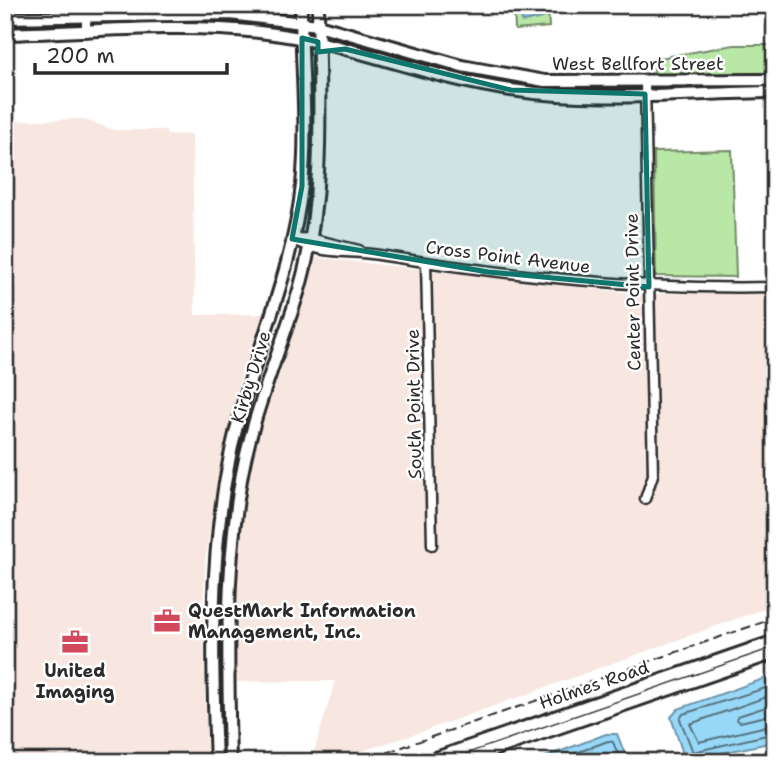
<svg xmlns="http://www.w3.org/2000/svg" width="780" height="767" font-family="'Shantell Sans',sans-serif">
<style>
.built{fill:#f7e7e0}
.green{fill:#b8e7a6;stroke:#728968;stroke-width:2}
.water{fill:#97d8f8;stroke:#6c93a6;stroke-width:2}
.lines{fill:none;stroke-linecap:round;stroke-linejoin:round}
.shore{stroke:#56707d;stroke-width:2}
.minor-casing{stroke:#2b2b2b;stroke-width:13}
.secondary-casing{stroke:#2b2b2b;stroke-width:16}
.minor{stroke:#fff;stroke-width:8}
.secondary{stroke:#fff;stroke-width:10}
.rail{stroke:#2b2b2b;stroke-width:2;stroke-dasharray:10 5;stroke-linecap:butt}
.marked{fill:#0f766e;fill-opacity:0.2;stroke:#0f766e;stroke-width:5;stroke-linejoin:round}
.labels{text-anchor:middle;dominant-baseline:central;stroke-width:5;stroke-linejoin:round;paint-order:stroke}
.street-label{font-size:18px;fill:#2b2b2b;stroke:#fff}
.poi-label{font-size:18px;font-weight:bold;fill:#2b2b2b;stroke:#fff;text-anchor:start}
</style>
<rect width="100%" height="100%" fill="#fff"/>
<filter id="ink" filterUnits="userSpaceOnUse"><feTurbulence type="fractalNoise" baseFrequency=".0143" numOctaves="2"/><feDisplacementMap in="SourceGraphic" scale="14" xChannelSelector="R" yChannelSelector="G"/><feConvolveMatrix kernelMatrix="1 2 1 2 8 2 1 2 1" color-interpolation-filters="sRGB"/></filter>
<g filter="url(#ink)">
<path class="built" d="M95,5H291V9L95,8Z
M82,119L114,130H166L167,135L192,134L195,315L263,314L240,379L223,454L206,554L203,605L207,762H109V755L5,758V121Z
M312,257L639,294L775,293V605L413,735L327,762H311L335,681L233,682V608L236,554L245,482L271,377Z"/>
<path class="green" d="M514,5H548L549,27L515,30Z
M734,45H775V75L655,78L653,59Z
M732,150L736,277L656,276L654,152Z"/>
<path class="water" d="M521,5H543V18L522,22Z
M769,677L775,679V739L764,744L689,760L683,754L671,717L678,709Z
M606,734H617L628,762H541L543,758Z"/>
<g class="lines">
<path class="shore" d="M775,685L683,714L680,719L693,752L775,733
M775,694L690,724L699,742L775,724
M775,704L738,716L736,719L740,722L775,714
M552,762L608,741L613,742L621,762"/>
<defs>
<path id="minor" d="M86,5V32
M292,239C319,255 348,250 379,255C511,276 641,290 775,287
M293,239L309,238L359,250
M426,262L432,545
M645,499L653,475L645,83"/>
<path id="secondary" d="M5,18L230,14L318,25L462,66L545,81L775,80
M5,34C89,32 176,23 259,32C345,41 425,78 511,90C597,103 688,93 775,92
M216,762C212,661 209,561 229,461C247,368 292,280 302,185C308,126 301,65 301,5
M230,762C228,672 225,582 239,492C249,421 278,357 299,290C326,199 319,99 318,5
M424,762L775,641
M459,762L775,653"/>
</defs>
<use href="#minor" class="minor-casing"/>
<use href="#secondary" class="secondary-casing"/>
<use href="#minor" class="minor"/>
<use href="#secondary" class="secondary"/>
<path class="rail" d="M359,762L775,618"/>
</g>
</g>
<path class="marked" d="M302,38L318,42V52L345,49L511,90L645,94L649,287L488,272L292,239L302,186Z"/>
<defs>
<symbol id="office-bare" viewBox="-9 -9 18 18"><path d="M-6-3h4V-5.5h4V-3h4V5H-6ZM-1-4.5V-3h2v-1.5ZM-6 0V1H6V0Z" fill="#d1495b" stroke="#fff" stroke-width="2.5" paint-order="stroke"/></symbol>
</defs>
<g fill-rule="evenodd">
<use href="#office-bare" x="148" y="602" width="38" height="38"/>
<use href="#office-bare" x="56" y="623" width="38" height="38"/>
</g>
<g class="labels">
<g class="street-label">
<text x="638" y="64">West Bellfort Street</text>
<text transform="translate(508 257) rotate(7)">Cross Point Avenue</text>
<text transform="translate(633 292) rotate(-91)">Center Point Drive</text>
<text transform="translate(251 377) rotate(-73)">Kirby Drive</text>
<text transform="translate(414 404) rotate(-91)">South Point Drive</text>
<text transform="translate(594 685) rotate(-19)">Holmes Road</text>
</g>
<g class="poi-label">
<text x="188" y="611">QuestMark Information<tspan x="188" dy="21">Management, Inc.</tspan></text>
<text x="75" y="671" text-anchor="middle">United<tspan x="75" dy="21">Imaging</tspan></text>
</g>
</g>
<rect width="780" height="767" fill="none" stroke="#fff" stroke-width="28"/>
<rect x="14" y="14" width="752" height="739" fill="none" stroke="#2b2b2b" stroke-width="2.5" filter="url(#ink)"/>
<path d="M35 63v10h192v-10" fill="none" stroke="#2b2b2b" stroke-width="3.5"/>
<text x="46" y="63" font-size="21" fill="#2b2b2b" stroke="#ffffff" stroke-width="5" paint-order="stroke">200 m</text>
</svg>
